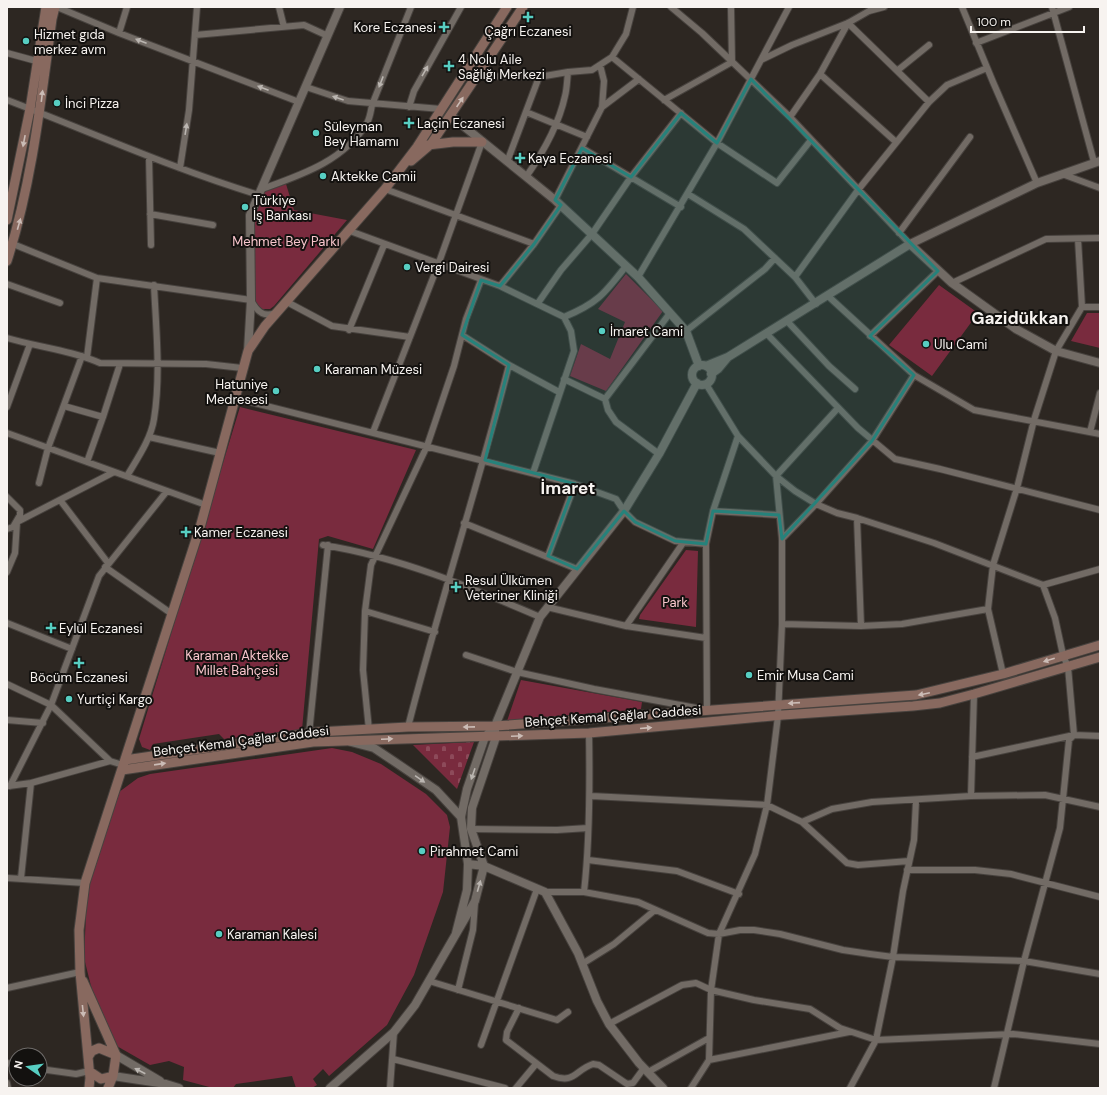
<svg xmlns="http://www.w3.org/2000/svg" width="1107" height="1095" font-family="'DM Sans',sans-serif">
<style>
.green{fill:#792b3e}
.cemetery{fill:url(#cemetery-stones)}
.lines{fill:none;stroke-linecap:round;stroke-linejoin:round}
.minor-casing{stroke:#47423e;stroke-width:8}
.tertiary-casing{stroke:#47423e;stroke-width:10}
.secondary-casing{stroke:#47423e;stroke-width:11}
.minor{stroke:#726b65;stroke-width:6}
.tertiary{stroke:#726b65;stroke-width:8}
.secondary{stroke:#88695f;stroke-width:9}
.oneway{fill:#bbb6b1}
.oneway2{fill:#cbbcb6}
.marked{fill:#26827b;fill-opacity:0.2;stroke:#26827b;stroke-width:3;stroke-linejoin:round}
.poi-dot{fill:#57cec2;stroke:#13110f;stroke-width:1.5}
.labels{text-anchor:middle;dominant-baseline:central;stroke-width:4;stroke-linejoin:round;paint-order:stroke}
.poi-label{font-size:13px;fill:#f7f3f0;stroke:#13110f;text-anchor:start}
.park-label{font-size:13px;fill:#f9c6cd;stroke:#13110f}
.street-label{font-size:13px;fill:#f7f3f0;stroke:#13110f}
.district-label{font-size:17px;font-weight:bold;fill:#f7f3f0;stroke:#13110f}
</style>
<defs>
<pattern id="cemetery-stones" width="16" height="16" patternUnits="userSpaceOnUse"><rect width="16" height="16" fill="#792b3e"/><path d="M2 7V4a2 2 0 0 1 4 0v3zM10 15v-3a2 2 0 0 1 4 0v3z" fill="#8d4a5a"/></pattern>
</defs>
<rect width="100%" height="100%" fill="#2d2722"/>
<path class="green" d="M286,184L294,210L347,220L274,306L270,309H262L254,302L253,215L263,191Z
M626,274L663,311L606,391L570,376L581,344L610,359L625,322L598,309Z
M939,285L978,313L932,376L889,345Z
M1087,313H1100V348L1071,341Z
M240,407L416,450L373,549L328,536L319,539L302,730L224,739L219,734L153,744L150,750L142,747L139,739Z
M686,550L698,551L696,627L639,619L640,615Z
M521,680L642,702L641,709L507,721Z
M332,748L352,752L381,764L426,794L447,815L450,827L443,892L414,975L387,1025L329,1076L323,1069L313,1079L317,1085L312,1088H296L292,1076L236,1084L233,1088H213L183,1080L184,1067L169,1061L150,1065L115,1045L94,998L84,958L87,892L94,865L119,792L138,778L150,774Z"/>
<path class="cemetery" d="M474,742L457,789L413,745Z"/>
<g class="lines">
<defs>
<path id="minor" d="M57,7L119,33L299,102
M279,7L284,27
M671,7L702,33L790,117L910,244
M962,7L993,82L1037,183
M1052,7L1094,162
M119,33L127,7
M195,35L304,25L328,36
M976,43L1069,7
M7,53L40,62
M612,57L717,143L777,183L811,140
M761,60L792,45L848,23L869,11L884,7
M600,65L604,81L602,107
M898,70L929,45
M820,74L896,142
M478,76L539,77L568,72L592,70L612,57L626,34L633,7
M306,87L348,101L441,109
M7,100C91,132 173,169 259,195
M664,100L732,62L731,7
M929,102L947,85L987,68
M409,107L414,91L461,7
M526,112L587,137
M790,117L820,74L848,23L929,102L858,190L795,277
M582,148L681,207
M149,157L151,245
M507,162L539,77
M180,168L189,110L197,7
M1062,174L1100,188
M526,177C542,154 559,124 565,96C567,89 567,80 568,72
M262,189C301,175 344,161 367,123C370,118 371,110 372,105L411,7
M385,189L534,244
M688,194L744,229L795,277L816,304
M555,200L602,107L639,79
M150,214L213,225
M350,231L500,286L564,317L571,331L574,351L533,473
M899,233L970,137
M1078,239L1082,307
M13,244L97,278L251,300C256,310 263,318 275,313
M638,277L717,143L789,7
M952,283L1046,239L1100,238
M7,284L60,303
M500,286L534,244L561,205
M828,296L914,375L974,410L1100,434
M287,302L332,326L410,337
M538,303L561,270L592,234L631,177L681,113
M564,317C598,303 605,293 626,266
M787,321L829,366L855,389
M349,330L384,245
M686,331L765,269L775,258
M766,333L858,428L895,459L940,469L1100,510
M462,335L509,365L559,392
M870,336L938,271
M7,338C37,347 71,350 100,363L206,364L242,368
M87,357L97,278
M564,379L605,399L608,410L616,422L659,454
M706,384L738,436L776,476L795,491L816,504L837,513L857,518L934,543L1043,585L1055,618L1063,655L1068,667L1074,735L1069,740L1060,828L1024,961L994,1088
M235,398L575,484L616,499L624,511L635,522L675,541L706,544
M605,399L670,313
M64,406L103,417
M7,407L30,344
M373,432L438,265L482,142
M1090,432L1100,393
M7,433L206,505
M149,437L220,453
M87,462L103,417L120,364
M127,476C137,459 151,439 154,419C161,376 156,328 154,285
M39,483L48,448L82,356
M7,497L20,510V515L13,527L7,529
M60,500L108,563
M713,511L779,515
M857,518L861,626
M464,523L577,569
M782,539L816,504L872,441L914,375
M323,545C399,557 470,587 540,617
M548,556L575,484
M105,567L172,614
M7,572L15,553L17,522L114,472
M1043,585L1100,569
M547,607L626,626L706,638
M365,611L435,632
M7,623L72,649
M782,624L861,626L902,624L988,609
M626,626L683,543
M466,655L517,672L594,689L707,710L706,544L713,511L738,436
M1003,674L988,609L993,565L1017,488L1034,420L1056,351L1082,307H1100
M7,684L51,705L110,761L123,765
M7,720L43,723
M408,727C439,605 478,486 509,365
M369,730L363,670L365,611L371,565L427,446L454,366L466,319L481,280
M309,734L328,545
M972,757L1074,735L1100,736
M9,786L31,783L110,761
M10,786L51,705L99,576L167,491
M591,796L767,805L802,822L832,809L872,802L971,796L1045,795L1100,807
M971,796L974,694
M802,822L847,863L858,865L909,861
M471,829L557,830L588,828
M588,860L677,871L739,894
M907,870H975L1011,874L1100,897
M7,878L85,883
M21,878L31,783
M545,892H584L638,902L708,933L719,934L740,930H754L780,934L843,950L870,954L893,957L1024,961L1100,974
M584,892C590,839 590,787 589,733
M582,964L614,944L655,910
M429,981L557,1020L568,1012
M7,988L80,972
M458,990L473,930L475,903
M519,1008L507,1032L506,1040L553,1076C575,1084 575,1070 593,1064L599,1065L627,1084L633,1083L644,1068
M609,1024L682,985L696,983L711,990L754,1000L810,1009L840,1028L876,1040L1013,1034L1100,1044
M481,1045L537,889
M393,1059L505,1088
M709,1060L849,1032
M7,1063L16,1065
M40,1069L76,1074L89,1071
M648,1072L709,1038
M7,1083L8,1088
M390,1088L394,1032
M516,1088L536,1064
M691,1088L709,1060L711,990L719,934L755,854L767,805L778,716L782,624V539L776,476L838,408
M850,1088L876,1040L893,957L903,891L914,840L916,801"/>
<path id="tertiary" d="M451,116L555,200L638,277L686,331L699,366
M910,244L952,283L1016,329L1056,351L1100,363
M248,351L251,300L250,215L340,7
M728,357L910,244L1037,183L1100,161
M692 375a10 10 0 1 1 20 0a10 10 0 1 1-20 0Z
M706,366L728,357L718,369L711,374
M351,742L374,748L395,762L436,790L461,817
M468,864L484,866L545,892L578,953L597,1001L609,1024L639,1063L663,1088
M456,933L467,890L468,864L461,817L467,789L485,737L495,726L540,617L624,511L659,454L697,383
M116,1055L160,1081
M113,1076L166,1084L179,1088
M330,1088L394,1032L415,1005L475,901L484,866L471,829L472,808L496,737L495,731"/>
<path id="secondary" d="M428,145L453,142H482
M411,161L431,144L523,7
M7,220L30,109L46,7
M7,261C32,183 41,100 52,19L55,7
M125,760L317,732L408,727L495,726L916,695L1003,674L1100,645
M122,770L313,742L589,733L783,715L913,706L940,703L974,694L1100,657
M83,981L116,1055L113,1076L108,1088
M88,1057L92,1051L99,1048L116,1055
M89,1071L101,1079L113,1076
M89,1088L90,1078L80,972L79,930L85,883L201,524L248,351L265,326L385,189L417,147L507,7"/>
</defs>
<use href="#minor" class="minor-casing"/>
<use href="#tertiary" class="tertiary-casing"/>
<use href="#secondary" class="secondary-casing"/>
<use href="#minor" class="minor"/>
<use href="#tertiary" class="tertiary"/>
<use href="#secondary" class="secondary"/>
</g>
<defs><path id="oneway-solid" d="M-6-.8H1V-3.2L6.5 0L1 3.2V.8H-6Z"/></defs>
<g class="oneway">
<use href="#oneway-solid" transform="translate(141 41) rotate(-159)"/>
<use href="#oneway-solid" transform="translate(425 71) rotate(-60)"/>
<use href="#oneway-solid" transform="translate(381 82) rotate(111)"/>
<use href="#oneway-solid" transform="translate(263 88) rotate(-159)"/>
<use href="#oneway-solid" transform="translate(338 98) rotate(-161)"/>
<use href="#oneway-solid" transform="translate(186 129) rotate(-81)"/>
<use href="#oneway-solid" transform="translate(473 774) rotate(109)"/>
<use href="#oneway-solid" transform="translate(420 779) rotate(35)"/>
<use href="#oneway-solid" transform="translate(479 886) rotate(-74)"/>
<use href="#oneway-solid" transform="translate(140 1071) rotate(-153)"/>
</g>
<g class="oneway2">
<use href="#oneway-solid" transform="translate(42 96) rotate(-83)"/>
<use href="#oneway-solid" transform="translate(460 102) rotate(-56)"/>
<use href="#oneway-solid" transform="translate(24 141) rotate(101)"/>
<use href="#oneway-solid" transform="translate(19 224) rotate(-74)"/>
<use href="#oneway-solid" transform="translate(1049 660) rotate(163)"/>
<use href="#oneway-solid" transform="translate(924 694) rotate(168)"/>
<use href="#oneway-solid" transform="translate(794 703) rotate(176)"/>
<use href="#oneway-solid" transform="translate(469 727) rotate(179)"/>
<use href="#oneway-solid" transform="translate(646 728) rotate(-5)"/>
<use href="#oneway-solid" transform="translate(517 736) rotate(-2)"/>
<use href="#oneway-solid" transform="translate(387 739) rotate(-2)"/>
<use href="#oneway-solid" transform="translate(160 764) rotate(-8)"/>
<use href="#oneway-solid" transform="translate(83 1011) rotate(84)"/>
</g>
<path class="marked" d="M751,79L938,271L870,336L914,375L872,441L782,539L779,515L713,511L706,544L675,541L635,522L624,511L577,569L548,556L575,484L485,460L509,365L462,335L481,280L500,286L534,244L561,205L555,200L582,148L631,177L681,113L717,143Z"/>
<g class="poi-dot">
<path d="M526 11h4v4h4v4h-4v4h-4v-4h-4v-4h4z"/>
<path d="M442 21h4v4h4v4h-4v4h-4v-4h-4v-4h4z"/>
<circle cx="26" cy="41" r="4"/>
<path d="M447 60h4v4h4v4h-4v4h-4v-4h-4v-4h4z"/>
<circle cx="57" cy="103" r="4"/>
<path d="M407 117h4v4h4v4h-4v4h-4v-4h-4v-4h4z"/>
<circle cx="316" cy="133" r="4"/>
<path d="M518 152h4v4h4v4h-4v4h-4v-4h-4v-4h4z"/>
<circle cx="323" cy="176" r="4"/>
<circle cx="245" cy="207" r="4"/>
<circle cx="407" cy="267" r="4"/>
<circle cx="602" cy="331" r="4"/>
<circle cx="926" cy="344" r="4"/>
<circle cx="317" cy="369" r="4"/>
<circle cx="276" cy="391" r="4"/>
<path d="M184 526h4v4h4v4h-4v4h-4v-4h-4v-4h4z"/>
<path d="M454 581h4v4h4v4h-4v4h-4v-4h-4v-4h4z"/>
<path d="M49 622h4v4h4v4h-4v4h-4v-4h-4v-4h4z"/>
<path d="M77 657h4v4h4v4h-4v4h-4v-4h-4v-4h4z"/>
<circle cx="749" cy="675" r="4"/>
<circle cx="69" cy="699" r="4"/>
<circle cx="422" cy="851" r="4"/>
<circle cx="219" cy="934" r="4"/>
</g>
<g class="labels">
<g class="poi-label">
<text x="436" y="27" text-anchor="end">Kore Eczanesi</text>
<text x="528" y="31" text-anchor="middle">Çağrı Eczanesi</text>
<text x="34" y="34">Hizmet gıda<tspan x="34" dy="15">merkez avm</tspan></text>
<text x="458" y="59">4 Nolu Aile<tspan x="458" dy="15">Sağlığı Merkezi</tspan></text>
<text x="65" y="103">İnci Pizza</text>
<text x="417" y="123">Laçin Eczanesi</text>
<text x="324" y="126">Süleyman<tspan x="324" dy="15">Bey Hamamı</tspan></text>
<text x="528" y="158">Kaya Eczanesi</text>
<text x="331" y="176">Aktekke Camii</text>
<text x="253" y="200">Türkiye<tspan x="253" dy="15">İş Bankası</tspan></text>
<text x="415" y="267">Vergi Dairesi</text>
<text x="610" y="331">İmaret Cami</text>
<text x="934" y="344">Ulu Cami</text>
<text x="325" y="369">Karaman Müzesi</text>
<text x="268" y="384" text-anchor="end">Hatuniye<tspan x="268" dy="15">Medresesi</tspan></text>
<text x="194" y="532">Kamer Eczanesi</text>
<text x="465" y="580">Resul Ülkümen<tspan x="465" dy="15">Veteriner Kliniği</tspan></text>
<text x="59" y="628">Eylül Eczanesi</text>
<text x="757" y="675">Emir Musa Cami</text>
<text x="79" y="677" text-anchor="middle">Böcüm Eczanesi</text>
<text x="77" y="699">Yurtiçi Kargo</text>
<text x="430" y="851">Pirahmet Cami</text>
<text x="227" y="934">Karaman Kalesi</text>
</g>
<g class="park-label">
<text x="286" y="241">Mehmet Bey Parkı</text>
<text x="675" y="602">Park</text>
<text x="237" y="655">Karaman Aktekke<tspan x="237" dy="15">Millet Bahçesi</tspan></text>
</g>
<g class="street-label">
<text transform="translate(613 716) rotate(-4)">Behçet Kemal Çağlar Caddesi</text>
<text transform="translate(241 741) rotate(-7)">Behçet Kemal Çağlar Caddesi</text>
</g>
<g class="district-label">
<text x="1020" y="318">Gazidükkan</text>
<text x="568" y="488">İmaret</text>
</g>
</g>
<rect width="1107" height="1095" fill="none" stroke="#f7f3f0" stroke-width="16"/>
<g transform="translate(28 1067) rotate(283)"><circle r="19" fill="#13110f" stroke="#6e6b69"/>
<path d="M0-3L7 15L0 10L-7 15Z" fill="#57cec2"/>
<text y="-6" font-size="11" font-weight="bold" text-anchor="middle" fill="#f7f3f0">N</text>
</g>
<path d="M971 26v6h113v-6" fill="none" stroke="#f7f3f0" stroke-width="2"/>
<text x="977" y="26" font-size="12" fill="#f7f3f0" stroke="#13110f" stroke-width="3" paint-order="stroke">100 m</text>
</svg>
